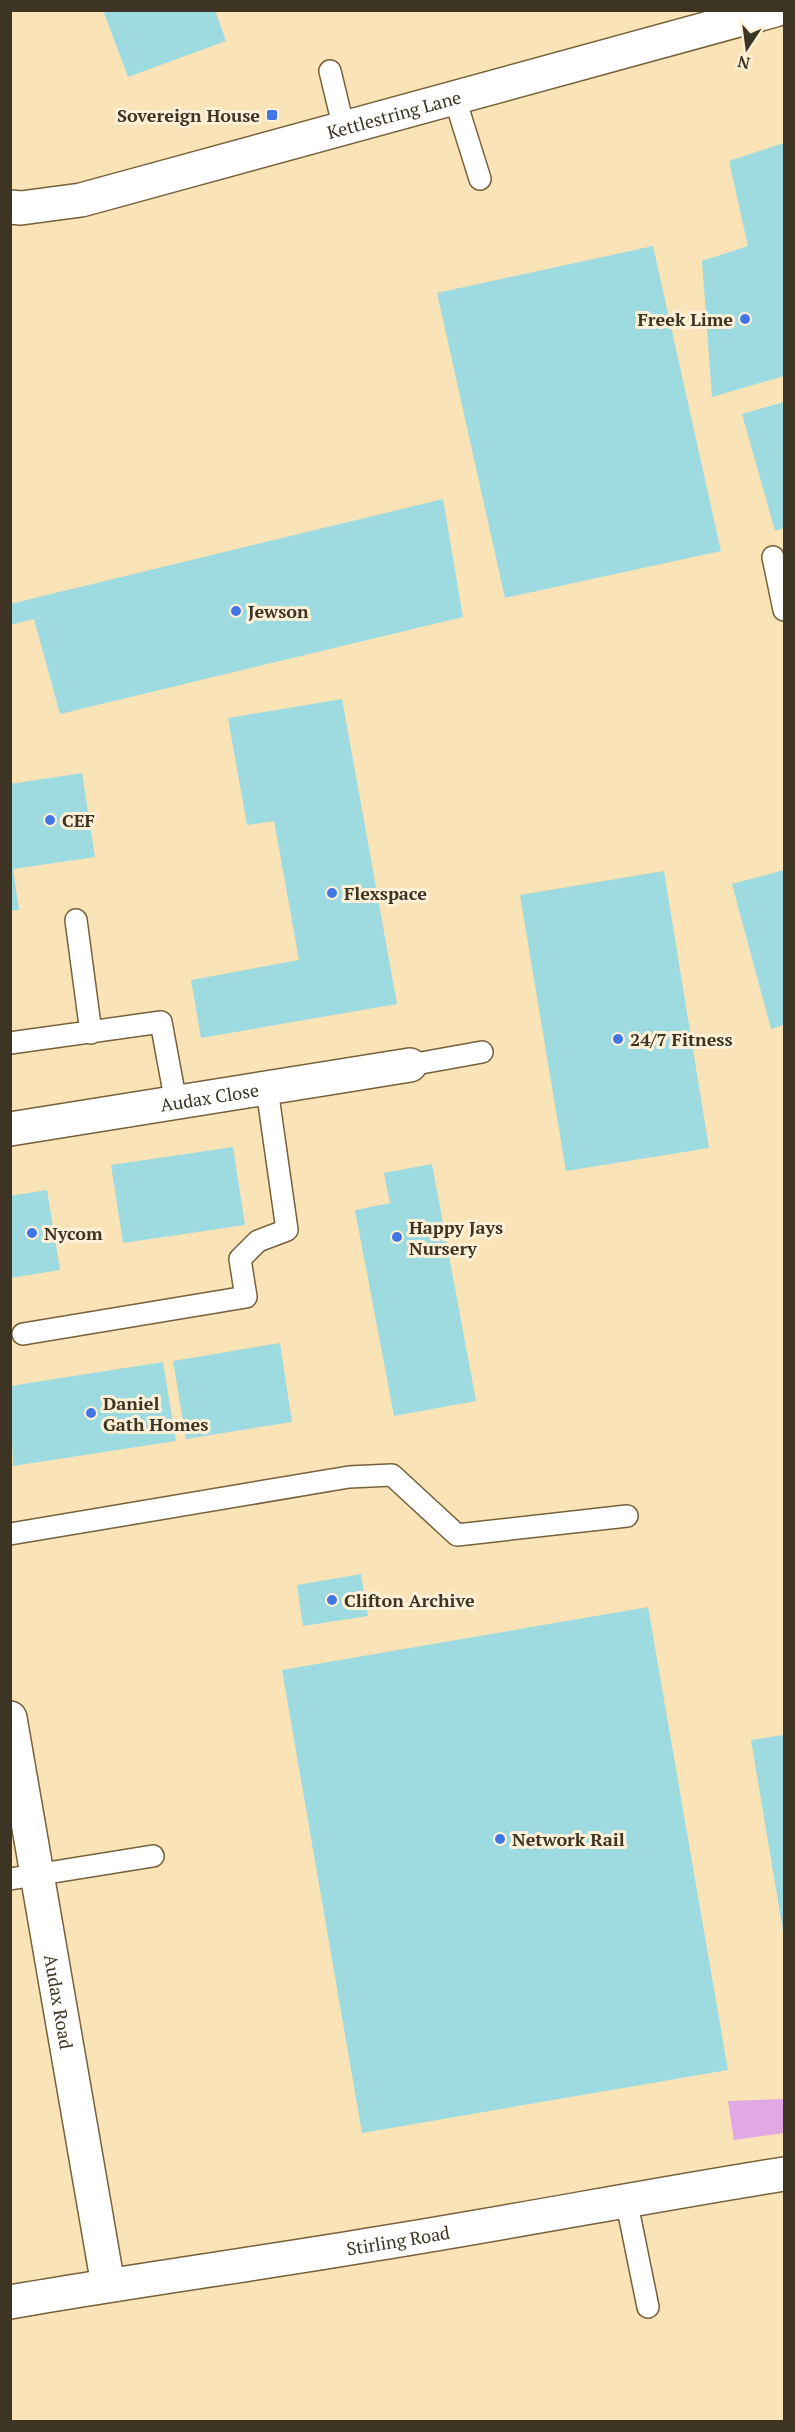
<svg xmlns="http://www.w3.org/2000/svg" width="795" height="2432" font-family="'PT Serif',serif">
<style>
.green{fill:#e0a9e5}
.building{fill:#9edbe0}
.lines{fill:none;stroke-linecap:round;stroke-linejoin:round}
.lane-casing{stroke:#75613a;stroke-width:24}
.street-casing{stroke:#75613a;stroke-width:36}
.secondary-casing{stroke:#75613a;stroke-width:36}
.lane{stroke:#fff;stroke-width:21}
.street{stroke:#fff;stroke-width:33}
.secondary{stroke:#fff;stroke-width:33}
.poi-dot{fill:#4275e6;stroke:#fff1d7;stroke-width:2}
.labels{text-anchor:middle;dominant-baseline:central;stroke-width:6;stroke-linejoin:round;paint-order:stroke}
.poi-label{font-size:18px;font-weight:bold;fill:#3d3423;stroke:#fff1d7;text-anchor:start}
.street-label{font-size:18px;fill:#3d3423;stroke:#fff1d7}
</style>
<rect width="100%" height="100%" fill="#f9e3b7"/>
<path class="green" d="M784,2099V2133L734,2140L728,2101Z"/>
<path class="building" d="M103,10H215L226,41L128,77Z
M784,143V376L712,397L702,261L748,246L729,161Z
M653,246L721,551L505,598L437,293Z
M784,402V528L775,531L742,414Z
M443,499L463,617L60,714L34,619L10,625V604Z
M342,699L397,1004L201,1038L191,980L299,960L274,821L247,825L228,718Z
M82,773L95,857L13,869L19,910L10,911V784Z
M784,870V1025L771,1029L732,884Z
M664,871L709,1148L566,1171L520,895Z
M233,1147L245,1225L123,1243L111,1165Z
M432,1164L476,1401L394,1416L355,1210L390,1203L384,1173Z
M47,1190L60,1270L10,1278V1196Z
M280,1343L292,1422L186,1439L173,1361Z
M163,1362L176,1441L13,1466L10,1386Z
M361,1574L368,1616L303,1626L297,1585Z
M648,1607L728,2070L362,2133L282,1670Z
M784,1735V1930L783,1931L751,1740Z"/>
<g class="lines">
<defs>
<path id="lane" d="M330,71L344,129
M455,99L480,179
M773,557L784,610
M76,920L91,1033
M10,1043L161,1022L176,1103
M410,1065L482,1052
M23,1334L246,1297L240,1259L258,1241L287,1230L267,1089
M10,1534L349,1477L392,1475L457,1535L627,1516
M10,1879L153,1856
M626,2199L648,2307"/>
<g id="street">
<path id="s1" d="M10,1129L410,1065"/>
<path id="s2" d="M10,1718L108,2285"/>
<path id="s3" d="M10,2302C130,2281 249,2265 369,2245C508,2223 646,2196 784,2174"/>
</g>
<g id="secondary">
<path id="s4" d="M10,207L21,208L81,200L775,10"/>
</g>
</defs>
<use href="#lane" class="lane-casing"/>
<use href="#street" class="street-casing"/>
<use href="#secondary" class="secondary-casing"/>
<use href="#lane" class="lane"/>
<use href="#street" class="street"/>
<use href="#secondary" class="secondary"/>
</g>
<g class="poi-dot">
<rect x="266" y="109" width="12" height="12" rx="3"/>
<circle cx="745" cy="319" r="6"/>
<circle cx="236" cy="611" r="6"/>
<circle cx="50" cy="820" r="6"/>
<circle cx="332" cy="893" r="6"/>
<circle cx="618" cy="1039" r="6"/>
<circle cx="32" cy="1233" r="6"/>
<circle cx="397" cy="1237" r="6"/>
<circle cx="91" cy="1413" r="6"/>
<circle cx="332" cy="1600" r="6"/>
<circle cx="500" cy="1839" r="6"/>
</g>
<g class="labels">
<g class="poi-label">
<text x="260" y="115" text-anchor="end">Sovereign House</text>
<text x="733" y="319" text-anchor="end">Freek Lime</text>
<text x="248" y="611">Jewson</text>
<text x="62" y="820">CEF</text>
<text x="344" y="893">Flexspace</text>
<text x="630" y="1039">24/7 Fitness</text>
<text x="409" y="1227">Happy Jays<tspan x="409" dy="21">Nursery</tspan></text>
<text x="44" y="1233">Nycom</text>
<text x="103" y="1403">Daniel<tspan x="103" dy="21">Gath Homes</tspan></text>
<text x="344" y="1600">Clifton Archive</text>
<text x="512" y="1839">Network Rail</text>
</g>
<g class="street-label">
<text stroke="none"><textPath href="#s4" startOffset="396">Kettlestring Lane</textPath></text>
<text stroke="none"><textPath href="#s1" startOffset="202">Audax Close</textPath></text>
<text stroke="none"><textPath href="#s2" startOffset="288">Audax Road</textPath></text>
<text stroke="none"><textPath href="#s3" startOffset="393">Stirling Road</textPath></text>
</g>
</g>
<rect width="795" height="2432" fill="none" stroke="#3d3423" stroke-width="24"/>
<g transform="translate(747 48) rotate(193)" stroke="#fff1d7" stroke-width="4.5" paint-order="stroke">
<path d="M0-4.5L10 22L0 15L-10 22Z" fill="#3d3423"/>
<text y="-9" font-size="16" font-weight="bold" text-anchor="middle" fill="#3d3423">N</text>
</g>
</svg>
